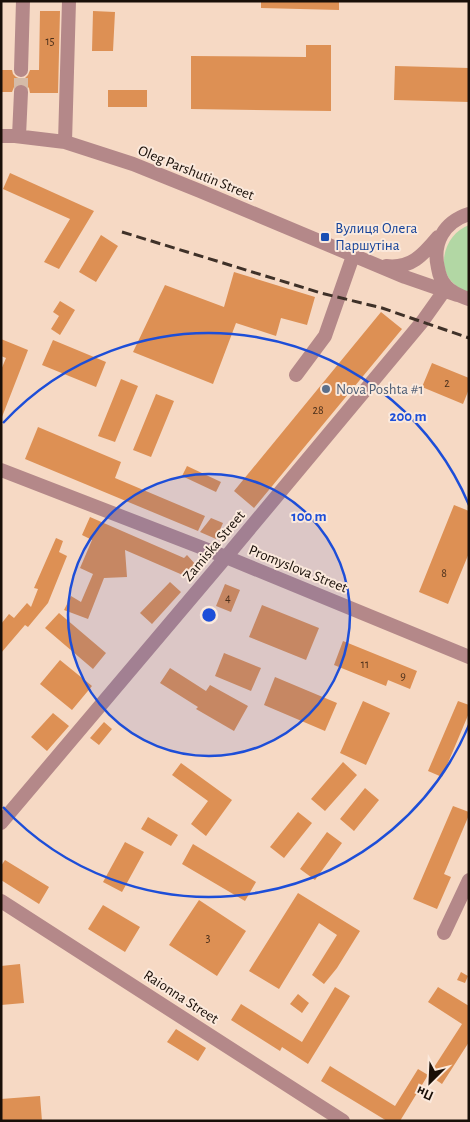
<svg xmlns="http://www.w3.org/2000/svg" width="470" height="1122" font-family="'Alegreya Sans',sans-serif">
<style>
.green{fill:#b2d7a4}
.building{fill:#dd9054}
.lines{fill:none;stroke-linecap:round;stroke-linejoin:round}
.minor-tunnel{stroke:#d5bba8;stroke-width:14;stroke-dasharray:14 7;stroke-linecap:butt}
.minor{stroke:#b48889;stroke-width:14}
.rail{stroke:#3f3128;stroke-width:3;stroke-dasharray:10 5;stroke-linecap:butt}
.ring{fill:none;stroke:#1d4ed8;stroke-width:2.5}
.transit-dot{fill:#1a4fb4;stroke:#fbe9dc;stroke-width:2}
.service-dot{fill:#5c6f8a;stroke:#fbe9dc;stroke-width:2}
.labels{text-anchor:middle;dominant-baseline:central;stroke-width:4;stroke-linejoin:round;paint-order:stroke}
.number-label{font-size:12px;fill:#4a2f1b}
.street-label{font-size:15px;fill:#190f08;stroke:#fbe9dc}
.transit-label{font-size:15px;fill:#164399;stroke:#fbe9dc;text-anchor:start}
.service-label{font-size:15px;fill:#4e5e75;stroke:#fbe9dc;text-anchor:start}
.centre{fill:#1d4ed8;stroke:#fbe9dc;stroke-width:2.5}
.ring-label{font-size:15px;text-anchor:middle;font-weight:bold;fill:#1d4ed8;stroke:#fbe9dc;stroke-width:4;stroke-linejoin:round;paint-order:stroke}
</style>
<rect width="100%" height="100%" fill="#f6d9c4"/>
<path class="green" d="M469,225V294C463,291 457,287 452,282C435,263 447,233 469,225Z"/>
<path class="building" d="M261,1H339V10L261,8Z
M40,11H60L58,93H30L29,88L26,85L21,83L17,84L14,87L12,92H1V70H12L13,74L16,77L21,79L25,78L28,75L30,70H39Z
M93,11L115,12L113,51H92Z
M306,45H331V111L191,109V56L306,57Z
M395,66L469,68V102L394,100Z
M108,90H147V107H108Z
M10,173L94,211L59,269L44,262L70,219L3,189Z
M101,235L118,246L96,282L79,272Z
M234,272L315,297L307,325L281,318L276,336L236,323L213,384L133,352L165,285L224,307Z
M60,301L75,310L60,335L51,329L59,316L53,312Z
M381,312L402,329L254,508L234,491Z
M1,339L28,350L2,417L1,370L6,358L1,356Z
M53,340L106,362L96,387L42,365Z
M432,363L469,378V389L463,404L422,387Z
M121,379L138,386L115,442L98,436Z
M156,394L174,401L151,457L133,450Z
M38,427L121,462L115,478L205,516L198,531L25,459Z
M187,466L221,482L216,492L182,476Z
M454,505L469,511V553L448,604L419,592Z
M90,517L184,558L187,555L196,565L185,576L125,550L127,577L104,578L88,619L64,610L71,596L81,602L93,574L80,568L92,540L82,535Z
M211,518L223,523L216,539L200,532Z
M56,538L63,541L59,552L67,556L48,603L28,627L25,625L1,653V624L9,614L14,618L27,603L31,607L38,589L34,588Z
M170,582L181,592L152,624L140,613Z
M225,584L240,590L231,612L216,606Z
M262,605L319,628L306,660L249,637Z
M59,613L106,653L93,669L45,628Z
M343,641L417,671L410,689L388,680L386,686L334,665Z
M224,653L261,668L251,691L215,676Z
M60,660L92,686L72,710L40,684Z
M170,668L206,691L210,685L248,706L234,731L196,709L198,707L160,683Z
M275,677L337,703L325,731L264,705Z
M363,701L390,713L366,765L340,753Z
M458,701L469,705V713L442,777L428,771Z
M53,713L69,726L47,751L31,737Z
M104,722L112,729L99,745L90,738Z
M343,762L357,775L325,811L311,799Z
M181,763L232,800L206,836L191,824L208,801L172,775Z
M365,788L379,800L354,831L340,819Z
M453,806L469,812V815L444,874L451,877L437,909L413,899Z
M298,812L312,823L284,858L270,847Z
M148,817L178,835L171,846L141,829Z
M327,832L342,843L315,880L300,869Z
M125,842L144,852L122,892L103,882Z
M193,844L256,882L245,901L182,864Z
M5,860L49,887L39,904L1,880V866Z
M298,893L360,931L337,968L324,984L312,975L337,935L319,923L279,989L249,971Z
M199,900L246,931L217,976L169,945Z
M103,905L140,927L125,952L88,929Z
M20,964L24,1003L1,1005V966Z
M461,972L468,976L465,983L457,980Z
M335,987L350,996L308,1064L282,1047L280,1051L231,1020L241,1004L302,1042Z
M438,987L469,1006V1042L442,1084L429,1075L462,1024L428,1002Z
M298,994L309,1003L302,1013L290,1004Z
M176,1029L206,1048L198,1061L167,1042Z
M330,1066L395,1106L418,1069L428,1075L400,1121H387L321,1081Z
M40,1096L42,1121H1V1099Z"/>
<g class="lines">
<path class="minor-tunnel" d="M21,92V70"/>
<path class="minor" d="M21,70L23,1
M1,136H15L65,142L133,164L200,191L405,277L457,295
M19,136L21,92
M65,142L69,1
M469,214C444,222 432,243 438,268C439,274 441,281 446,286C452,293 460,296 469,299
M386,266C411,269 423,255 438,237
M296,375L325,336L353,256
M1,470L226,557L469,657
M1,823L226,557L422,322L444,291L445,285
M1,901L343,1121
M444,933L469,880"/>
<path class="rail" d="M122,232L321,293L382,308L469,338"/>
</g>
<circle cx="209" cy="615" r="141" fill="#1d4ed8" fill-opacity=".12"/>
<g class="ring">
<circle cx="209" cy="615" r="141"/>
<path d="M469 725A282 282 0 0 1 3 807M3 423A282 282 0 0 1 469 505"/>
</g>
<rect class="transit-dot" x="320" y="232" width="10" height="10" rx="2.5"/>
<circle class="service-dot" cx="326" cy="389" r="5"/>
<g class="labels">
<g class="number-label">
<text x="50" y="41">15</text>
<text x="447" y="383">2</text>
<text x="318" y="410">28</text>
<text x="444" y="573">8</text>
<text x="228" y="598">4</text>
<text x="365" y="664">11</text>
<text x="403" y="676">9</text>
<text x="208" y="938">3</text>
</g>
<g class="street-label">
<text transform="translate(196 173) rotate(22)">Oleg Parshutin Street</text>
<text transform="translate(214 546) rotate(-50)">Zamiska Street</text>
<text transform="translate(298 569) rotate(22)">Promyslova Street</text>
<text transform="translate(181 997) rotate(33)">Raionna Street</text>
</g>
<g class="transit-label">
<text x="335" y="228">Вулиця Олега<tspan x="335" dy="17">Паршутіна</tspan></text>
</g>
<g class="service-label">
<text x="336" y="389">Nova Poshta #1</text>
</g>
</g>
<circle cx="209" cy="615" r="8" class="centre"/>
<g class="ring-label">
<text x="408" y="421">200 m</text>
<text x="309" y="521">100 m</text>
</g>
<rect width="470" height="1122" fill="none" stroke="#190f08" stroke-width="5"/>
<g transform="translate(430 1082) rotate(204)" stroke="#fbe9dc" stroke-width="4" paint-order="stroke">
<path d="M0-4L9 19L0 12L-9 19Z" fill="#190f08"/>
<text y="-8" font-size="14" font-weight="bold" text-anchor="middle" fill="#190f08">Пн</text>
</g>
</svg>
